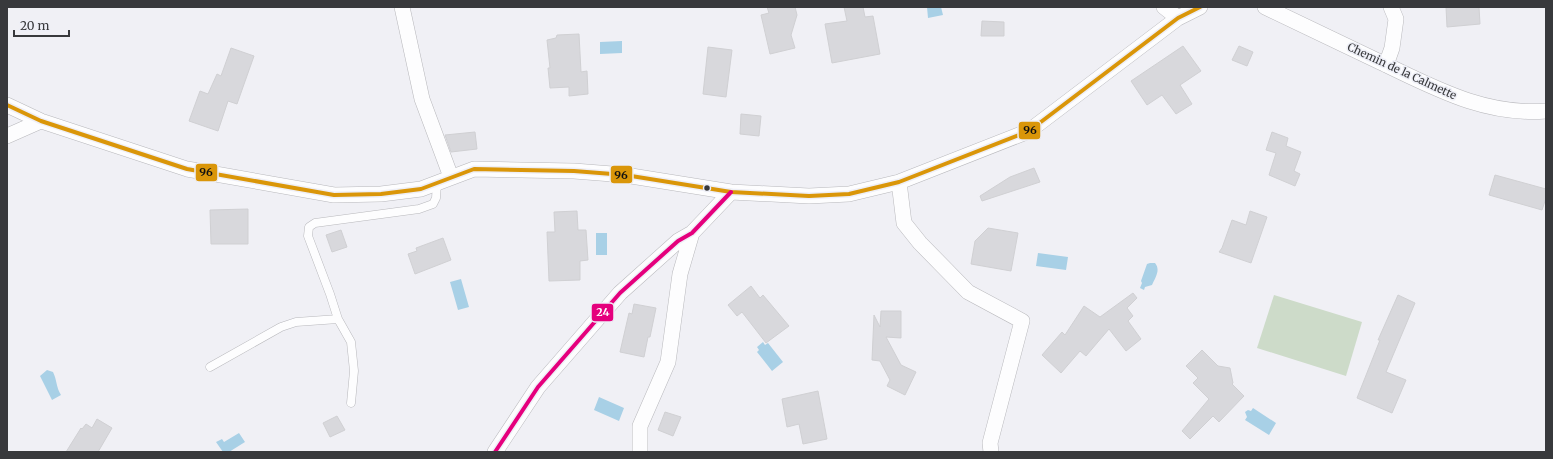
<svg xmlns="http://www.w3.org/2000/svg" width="1553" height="459" font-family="Merriweather,serif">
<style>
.green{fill:#cddbc9}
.water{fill:#a8d0e6}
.building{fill:#d8d8dc;stroke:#d0d0d3}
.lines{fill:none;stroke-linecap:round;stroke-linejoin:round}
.lane-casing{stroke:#b8b8bc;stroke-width:9}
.street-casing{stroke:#b8b8bc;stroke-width:16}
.lane{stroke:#fdfdfe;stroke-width:8}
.street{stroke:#fdfdfe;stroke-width:15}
.bus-1-casing{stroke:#eeeff7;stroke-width:7}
.bus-2-casing{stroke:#eeeff7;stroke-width:7}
.bus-1{stroke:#da9609;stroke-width:4}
.bus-2{stroke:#e5007d;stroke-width:4}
.bus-dot{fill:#38393c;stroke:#eeeff7;stroke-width:1.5}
.labels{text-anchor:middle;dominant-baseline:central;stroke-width:3;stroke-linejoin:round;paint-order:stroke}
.street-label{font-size:11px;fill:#38393c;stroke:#eeeff7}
.line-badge{stroke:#eeeff7;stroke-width:1.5}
.badge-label{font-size:11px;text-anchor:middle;font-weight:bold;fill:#fff}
.pale-badge-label{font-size:11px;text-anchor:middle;font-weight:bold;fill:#111}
</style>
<rect width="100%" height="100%" fill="#f0f0f5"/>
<path class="green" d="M1274,295L1362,322L1346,376L1257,348Z"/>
<path class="water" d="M927,7H941L943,15L928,18Z
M622,41V53L600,54V42Z
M596,233H607V255H596Z
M1038,253L1068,257L1066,270L1036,266Z
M1150,263H1155C1161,270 1155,278 1152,285L1145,287L1144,290L1140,288L1142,283L1141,281L1147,264Z
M461,279L469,307L458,310L450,282Z
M763,342L765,345L768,343L783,362L772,371L757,352L759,350L757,347Z
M47,370L53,372C57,380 56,387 61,395L52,400L40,376Z
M599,397L624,408L619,421L594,410Z
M1253,408L1276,423L1269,435L1245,420L1247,417L1245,412L1248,410L1251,411Z
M239,433L245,442L229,452H223L216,442L222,439L224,442Z"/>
<path class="building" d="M767,7H795L797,15L791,35L795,48L770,54L761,15L769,13Z
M844,7H863L865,17L873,16L880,54L832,63L825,24L847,21Z
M1446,7H1479L1480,24L1447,27Z
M982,21L1004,22V36H981Z
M579,34L581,72L587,71L588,94L569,96V87L550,88L548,68H550L547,40L556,38L557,35Z
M1183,46L1201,71L1180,85L1192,104L1176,114L1162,95L1147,105L1131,81Z
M1239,46L1253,52L1247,66L1232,60Z
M708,47L732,50L726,97L703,94Z
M231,48L254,56L237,104L228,101L218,131L189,121L200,91L208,94L217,74L221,76Z
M741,114L761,116L759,136L740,134Z
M475,132L477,149L451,152L445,135Z
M1272,132L1288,138L1286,146L1301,152L1294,171L1300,174L1295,186L1269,175L1276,153L1266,150Z
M1034,168L1040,182L982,201L980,196L1010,177Z
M1495,175L1546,189V198L1542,210L1489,195Z
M248,209V244H211L210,210Z
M577,211L578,230H586L588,260L580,261V280L549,281L547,232H555L554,212Z
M1250,211L1267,217L1251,263L1219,252L1222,248L1232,220L1246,225Z
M988,228L1018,233L1011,271L971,264L975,241Z
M341,230L347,247L332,252L326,235Z
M443,238L451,260L415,274L408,254L417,251L416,248Z
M751,286L760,298L763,295L789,326L766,343L742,312L737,316L728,305Z
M1133,293L1137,298L1127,308L1133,316L1128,321L1141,339L1126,351L1109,329L1086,356L1080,351L1061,373L1042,355L1062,332L1065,335L1084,306L1100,317Z
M1398,295L1415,303L1386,372L1406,380L1392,413L1357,398L1380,340H1378Z
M634,304L656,308L650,337H648L644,357L620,352L629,313L632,314Z
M881,311H901V338L886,337L901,365L916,372L905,395L887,386L890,380L880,361L872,360L874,315L880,327Z
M1202,350L1218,366L1230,368L1233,383L1232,384L1244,396L1219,422L1213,416L1190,439L1182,431L1209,399L1193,383L1198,378L1186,366Z
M818,391L827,439L803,444L799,424L787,427L782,399Z
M665,412L681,417L673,436L658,430Z
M337,416L345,430L330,437L323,423Z
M97,419L112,428L98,452H66L81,428L82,429L86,424L92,428Z"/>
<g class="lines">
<defs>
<path id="lane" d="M210,367L281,327L296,322L338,319
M351,403L354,371L351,342L338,319L330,294L308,236L309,227L315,223L419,209L433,204L436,198L437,183"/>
<path id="street" d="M402,7L422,99L451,177
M1164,7L1178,18
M1265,7C1303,25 1341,43 1380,62C1433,87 1484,116 1546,111
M1386,65L1392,48L1396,19L1391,7
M7,105L41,121L187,169L334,195L381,194L421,189L474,169L574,171L625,175L731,192L809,196L849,194L899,182L1029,131L1178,18L1200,7
M7,136L41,121
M899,182L904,223L920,243L968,292L1022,321L990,443L991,452
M495,452L538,387L620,293L678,241L692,233L731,192
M640,452V426L668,362L680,274L692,233"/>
</defs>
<use href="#lane" class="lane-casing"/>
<use href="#street" class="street-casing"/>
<use href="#lane" class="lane"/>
<use href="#street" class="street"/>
<defs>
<path id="bus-1" d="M7,105L41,121L187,169L334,195L381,194L421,189L474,169L574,171L625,175L731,192L809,196L849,194L899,182L1029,131L1178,18L1200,7"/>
<path id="bus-2" d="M495,452L538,387L620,293L678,241L692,233L731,192"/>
</defs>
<use href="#bus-1" class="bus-1-casing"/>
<use href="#bus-2" class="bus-2-casing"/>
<use href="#bus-1" class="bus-1"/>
<use href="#bus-2" class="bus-2"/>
</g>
<circle class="bus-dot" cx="707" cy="188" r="3.5"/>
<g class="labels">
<g class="street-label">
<text transform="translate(1402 71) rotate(25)">Chemin de la Calmette</text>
</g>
</g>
<g class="line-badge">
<rect x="1018" y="121" width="23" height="19" rx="4" fill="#da9609"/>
<rect x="195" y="163" width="23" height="19" rx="4" fill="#da9609"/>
<rect x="610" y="165" width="23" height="19" rx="4" fill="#da9609"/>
<rect x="591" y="303" width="23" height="19" rx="4" fill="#e5007d"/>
</g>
<g class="badge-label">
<text x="603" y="316">24</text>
</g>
<g class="pale-badge-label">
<text x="1030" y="134">96</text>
<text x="206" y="176">96</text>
<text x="621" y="179">96</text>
</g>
<rect width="1553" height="459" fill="none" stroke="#38393c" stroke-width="16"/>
<path d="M14 30v6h55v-6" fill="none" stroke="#38393c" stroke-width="2"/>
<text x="20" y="30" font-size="12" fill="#38393c" stroke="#eeeff7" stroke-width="3" paint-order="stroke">20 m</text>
</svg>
